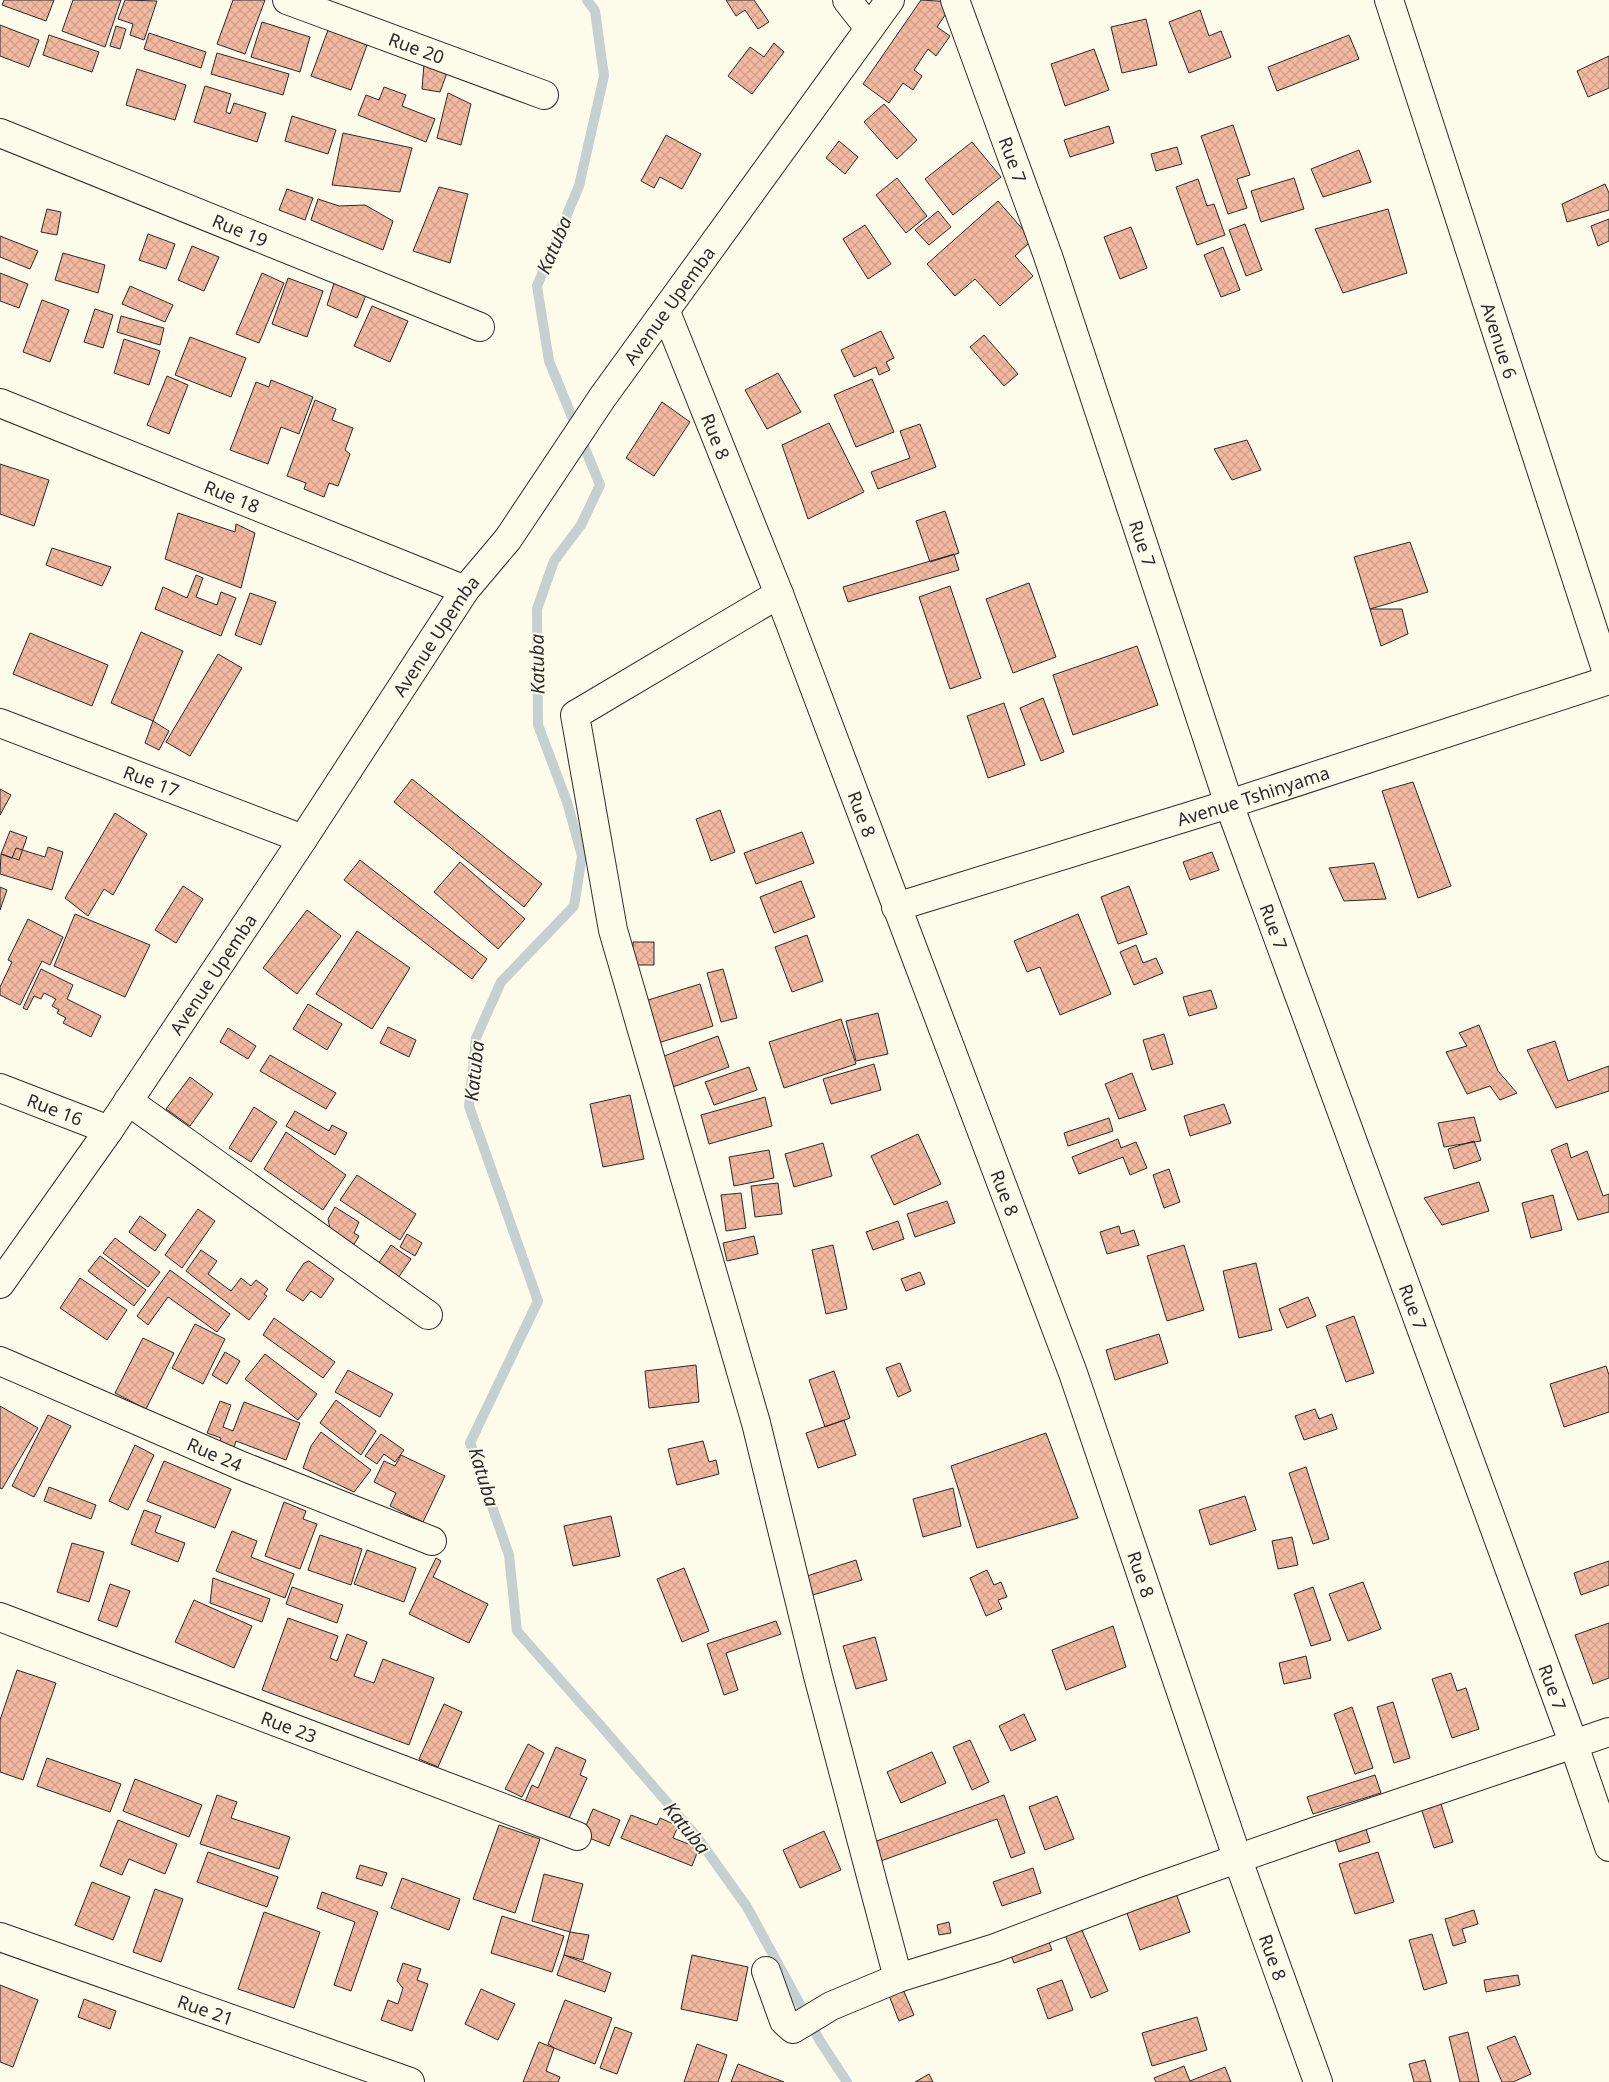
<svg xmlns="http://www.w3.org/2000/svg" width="1609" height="2082" font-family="'Noto Sans',sans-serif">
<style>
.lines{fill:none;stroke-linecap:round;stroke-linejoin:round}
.stream{stroke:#c7d0d0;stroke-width:10}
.building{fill:url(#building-cross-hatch);stroke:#2b2b2b}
.minor-casing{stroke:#2b2b2b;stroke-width:30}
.minor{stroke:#fdfbea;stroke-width:28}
.labels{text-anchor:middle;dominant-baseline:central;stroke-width:4;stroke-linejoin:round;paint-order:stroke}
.street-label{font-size:18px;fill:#2b2b2b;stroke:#fdfbea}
.water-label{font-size:19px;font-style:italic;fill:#2b2b2b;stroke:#fdfbea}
</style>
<defs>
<pattern id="building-cross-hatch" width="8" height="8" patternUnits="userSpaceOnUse" patternTransform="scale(1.25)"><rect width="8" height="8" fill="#f2b8a0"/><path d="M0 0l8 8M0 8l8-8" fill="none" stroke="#d09e8a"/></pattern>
</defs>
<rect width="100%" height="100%" fill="#fdfbea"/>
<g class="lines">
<path class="stream" d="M587,0L595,11L604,76L579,186L537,286L549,361L600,485L581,525L554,561L537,609L538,725L567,802L582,856L574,906L501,982L476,1038L469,1106L538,1301L470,1443L509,1555L517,1631L601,1726L697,1837L747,1907L820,2041L847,2082"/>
</g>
<path class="building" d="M4,0H54L46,21L2,5Z
M73,0H121L105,47L62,31Z
M125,0L157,1L144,40L130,35L133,24L118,19Z
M233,0H265L245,54L217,44Z
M726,0H754L769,22L758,29L745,10L736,16Z
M921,0L954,2L937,27L950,36L936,56L928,49L914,70L922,76L913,90L903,83L889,103L863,84Z
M1200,10L1209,36L1221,31L1231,57L1189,73L1169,22Z
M1146,19L1157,65L1122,73L1111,27Z
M262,22L310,37L300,72L251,57Z
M0,25L39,40L29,67L0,56Z
M116,26L126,29L120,49L110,46Z
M328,30L367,45L351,90L311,76Z
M149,33L206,52L201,68L144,49Z
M49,35L99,52L92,72L43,55Z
M1349,35L1359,59L1277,91L1268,67Z
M774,43L784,52L752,94L728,76L750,47L764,57Z
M1094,49L1109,90L1065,106L1051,64Z
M425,52L451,62L440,92L422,89Z
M217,53L289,74L283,95L211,74Z
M1609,56V88L1588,97L1577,71Z
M137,69L186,85L175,120L126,105Z
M205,86L231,94L226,112L230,114L234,103L266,113L257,142L194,122Z
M384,87L406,95L402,106L435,119L426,142L358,115L366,95L379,100Z
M448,93L471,104L461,145L437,138Z
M884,104L917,140L897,159L864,122Z
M292,116L336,130L328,154L285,141Z
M1233,125L1250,175L1237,179L1247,208L1228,214L1201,136Z
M1109,126L1114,143L1070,157L1064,140Z
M343,133L412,148L400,192L332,185Z
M666,135L701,154L682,189L660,177L654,188L641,181Z
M839,141L858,157L845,174L826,158Z
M972,142L1001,177L953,215L925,179Z
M1177,147L1182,164L1156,171L1151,154Z
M1359,150L1371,182L1323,197L1311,169Z
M897,178L927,216L906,233L876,195Z
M1294,178L1304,209L1261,222L1251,191Z
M1198,179L1207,206L1214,204L1225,235L1197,245L1176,187Z
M1605,184L1609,193V210L1567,222L1562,204Z
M439,187L468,194L450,263L413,251Z
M287,189L313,198L305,220L279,210Z
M318,199L339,206L365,205L393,221L383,250L311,220Z
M998,201L1032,240L1015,256L1033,276L1000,306L975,279L955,296L927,264Z
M47,209L61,212L57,235L41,232Z
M1388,209L1407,273L1343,293L1315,229Z
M938,211L951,227L929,245L915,230Z
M1609,219V241L1598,246L1591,226Z
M1245,224L1262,270L1246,276L1229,230Z
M865,225L891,264L868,279L843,239Z
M1131,227L1147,268L1120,279L1104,237Z
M148,234L175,244L166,269L139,260Z
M0,236L38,251L30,269L0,257Z
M192,246L219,257L204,291L178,280Z
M1223,247L1240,290L1221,297L1204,255Z
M63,253L105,265L98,293L55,280Z
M0,273L28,284L19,308L0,301Z
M262,273L284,283L259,343L236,334Z
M336,277L368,290L357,318L327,305Z
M288,278L323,291L307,337L272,324Z
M130,286L173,305L165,322L122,304Z
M42,300L69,310L50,362L23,352Z
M372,306L408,321L390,362L354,346Z
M95,309L113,315L103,348L84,342Z
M121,316L164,328L160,345L117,332Z
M881,331L894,358L886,362L890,370L879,375L876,367L854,377L841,350Z
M984,335L1018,374L1004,386L970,347Z
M190,337L246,358L231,397L175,375Z
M124,339L160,351L149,385L114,373Z
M778,373L801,412L767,429L745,390Z
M167,376L188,385L169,434L147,425Z
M872,379L894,432L856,447L834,395Z
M271,380L313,397L299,434L281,427L268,464L230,450L256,382L269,387Z
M315,400L336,409L332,420L353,428L345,450L350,454L338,486L329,483L324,497L304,489L306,483L287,476Z
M662,402L690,422L654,476L626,458Z
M829,423L864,492L808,519L782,445Z
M920,424L936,467L878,489L871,472L910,458L900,431Z
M1247,440L1261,470L1232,480L1214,449Z
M0,464L49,480L34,526L0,514Z
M945,511L959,553L930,562L916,521Z
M178,513L235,532L236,524L255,533L241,588L165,559Z
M1410,542L1428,592L1370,609L1354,557Z
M52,548L111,567L102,586L46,565Z
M954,554L959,570L848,602L843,587Z
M196,575L203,578L196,597L217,605L221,592L236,598L221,636L155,609L163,587L187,598Z
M1029,583L1056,657L1013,673L986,599Z
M950,586L981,678L950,689L919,597Z
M250,593L276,602L261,645L235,635Z
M1370,609H1402L1408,634L1381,646Z
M141,632L183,651L153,721L111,703Z
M30,633L108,665L92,706L13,674Z
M1137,646L1158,705L1073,735L1053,675Z
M218,654L242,668L190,756L166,742Z
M1043,698L1064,752L1041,761L1020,708Z
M1004,703L1025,765L988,778L967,716Z
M153,721L169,731L159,750L145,743Z
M412,779L542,884L524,907L394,802Z
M1413,782L1451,886L1418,898L1382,791Z
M0,789L11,795L0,815Z
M720,810L735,852L711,861L696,819Z
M115,813L147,834L113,895L104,889L88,916L65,898Z
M10,831L27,837L19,860L1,854Z
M802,832L814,863L756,884L744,853Z
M48,847L63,852L52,890L0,874L1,854L12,858L16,848L45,857Z
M1212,852L1219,870L1190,880L1183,862Z
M360,860L487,959L472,979L344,880Z
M460,862L525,919L498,949L434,892Z
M1374,863L1386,899L1344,901L1329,868Z
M801,881L815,917L774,933L760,897Z
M183,886L203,899L176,943L155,930Z
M1129,886L1147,934L1118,944L1101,897Z
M0,887L7,890L0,910Z
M307,910L341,936L297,994L263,968Z
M75,914L150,945L125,997L54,966Z
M1078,914L1111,994L1060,1015L1040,967L1027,972L1014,941Z
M28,919L63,937L50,965L42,961L20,1005L0,995V987L12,962L8,960Z
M357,931L410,968L372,1029L316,994Z
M807,935L823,981L792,992L775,947Z
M633,942H654V965H633Z
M1136,945L1143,963L1156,958L1163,973L1134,985L1120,952Z
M41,969L73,985L67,999L101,1016L91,1037L63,1023L66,1018L57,1013L59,1010L52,1006L56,999L44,993L41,999L34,996L27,1010L23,1008Z
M723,969L737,1018L721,1022L707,973Z
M700,984L713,1026L658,1043L645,1001Z
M1211,990L1217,1008L1189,1016L1183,997Z
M308,1004L342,1024L327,1050L293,1029Z
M878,1013L888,1054L856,1061L846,1021Z
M841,1019L856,1064L784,1088L769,1042Z
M1479,1025L1498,1071L1517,1093L1500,1100L1490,1086L1467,1094L1446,1052L1467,1046L1459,1033Z
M388,1027L416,1040L409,1057L380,1043Z
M228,1028L256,1046L248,1059L220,1042Z
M1164,1034L1173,1064L1152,1070L1143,1040Z
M718,1036L729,1067L670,1088L659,1058Z
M1555,1041L1568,1081L1609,1066V1091L1556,1108L1527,1050Z
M270,1055L336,1093L326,1109L260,1071Z
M874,1064L881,1090L831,1104L823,1079Z
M749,1067L757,1090L714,1105L705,1082Z
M1132,1073L1146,1110L1119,1119L1105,1084Z
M190,1077L213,1094L190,1126L166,1109Z
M630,1095L644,1159L603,1167L590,1104Z
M765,1097L772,1126L709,1144L701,1115Z
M1224,1104L1231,1123L1190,1136L1184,1116Z
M254,1107L277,1122L251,1162L229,1148Z
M295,1111L329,1131L332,1125L347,1133L335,1155L286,1126Z
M1474,1117L1481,1141L1444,1147L1438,1123Z
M1109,1118L1113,1131L1068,1146L1064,1133Z
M286,1132L346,1175L323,1210L264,1169Z
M918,1134L941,1184L894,1205L871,1156Z
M1118,1139L1121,1148L1136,1142L1147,1168L1130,1175L1123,1157L1079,1174L1072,1157Z
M1474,1141L1481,1160L1454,1169L1448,1149Z
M823,1143L832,1176L794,1187L785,1154Z
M1567,1143L1571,1158L1587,1151L1603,1196L1609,1194V1212L1578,1220L1551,1150Z
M769,1150L774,1178L734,1186L729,1157Z
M1169,1169L1180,1202L1164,1208L1153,1175Z
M357,1175L416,1214L400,1240L340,1200Z
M1479,1182L1489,1211L1442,1225L1424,1198Z
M778,1183L782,1214L755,1217L751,1186Z
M741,1193L746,1228L726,1231L721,1195Z
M1553,1195L1562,1230L1531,1238L1522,1203Z
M947,1201L955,1223L915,1237L907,1214Z
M335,1207L359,1222L354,1233L359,1236L353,1246L331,1233L328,1219Z
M198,1209L215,1221L182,1268L165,1255Z
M140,1216L166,1235L155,1251L129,1232Z
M898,1221L904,1239L873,1250L866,1232Z
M1119,1226L1121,1234L1134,1230L1139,1245L1107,1254L1100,1232Z
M407,1234L422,1243L415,1256L400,1247Z
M754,1236L758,1254L727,1261L723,1243Z
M115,1238L160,1272L148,1287L103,1253Z
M391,1245L411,1259L398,1278L378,1264Z
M833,1245L847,1309L826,1314L812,1250Z
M1184,1245L1204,1310L1167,1321L1147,1256Z
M201,1250L217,1261L208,1274L231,1291L241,1278L251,1286L256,1280L268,1289L264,1294L267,1296L249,1320L186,1271Z
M100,1256L146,1290L134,1306L88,1271Z
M309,1261L334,1279L321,1298L311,1291L303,1301L286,1290L304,1263Z
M1256,1263L1272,1330L1239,1338L1223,1271Z
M170,1270L230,1314L217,1332L168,1297L148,1325L137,1316Z
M920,1272L925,1284L906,1291L901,1279Z
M80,1278L127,1310L107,1340L60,1308Z
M1308,1297L1316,1316L1287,1328L1279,1309Z
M1354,1316L1374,1373L1346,1382L1326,1326Z
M274,1318L335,1362L323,1378L263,1335Z
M195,1324L225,1339L203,1384L172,1368Z
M1159,1334L1168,1363L1115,1380L1106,1350Z
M143,1338L174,1353L146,1409L115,1393Z
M225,1352L240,1361L227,1384L212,1375Z
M265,1354L317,1394L298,1420L245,1379Z
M900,1363L911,1391L898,1397L886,1368Z
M696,1365L699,1402L649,1408L645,1371Z
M1606,1366L1609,1375V1412L1564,1427L1550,1384Z
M348,1370L393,1394L380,1417L335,1392Z
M834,1371L850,1418L825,1427L809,1380Z
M336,1400L376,1431L361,1455L320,1423Z
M220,1401L231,1405L223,1427L233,1431L244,1402L300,1423L286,1460L236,1441L233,1451L218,1446L221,1438L207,1433Z
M0,1406L38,1428L2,1489L0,1488Z
M1315,1409L1319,1419L1332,1414L1337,1429L1304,1440L1295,1416Z
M48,1415L71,1426L34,1497L12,1486Z
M844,1420L856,1455L818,1468L806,1433Z
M321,1432L371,1470L354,1492L303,1468L311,1446Z
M1046,1433L1078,1518L977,1548L951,1466Z
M381,1434L404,1450L395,1462L384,1454L377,1464L365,1456Z
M703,1441L709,1462L716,1460L719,1474L677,1485L668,1449Z
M135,1445L154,1455L128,1510L109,1501Z
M401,1455L445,1476L423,1522L390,1506L396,1493L374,1482L384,1461L395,1466Z
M164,1461L231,1489L215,1528L147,1501Z
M1306,1467L1329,1539L1313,1544L1289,1473Z
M49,1487L96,1505L91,1519L44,1501Z
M953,1488L961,1526L923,1537L913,1499Z
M1245,1496L1256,1530L1210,1545L1199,1510Z
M284,1502L306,1511L303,1519L317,1524L300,1569L265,1556Z
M144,1510L161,1516L155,1532L185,1543L178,1562L131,1544Z
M611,1516L620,1556L573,1566L564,1526Z
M232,1531L257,1541L251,1557L294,1574L285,1598L216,1571Z
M320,1535L362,1549L351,1585L308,1570Z
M1292,1537L1298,1565L1278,1569L1272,1541Z
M72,1543L104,1552L89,1602L57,1592Z
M367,1550L416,1568L404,1602L354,1584Z
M436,1558L441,1561L433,1577L488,1604L469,1643L409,1614Z
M856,1560L862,1580L813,1595L807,1576Z
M1609,1561V1585L1581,1595L1574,1573Z
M684,1568L709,1631L682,1642L657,1579Z
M987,1570L994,1585L1001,1582L1007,1597L998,1600L1002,1609L986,1616L970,1578Z
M213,1578L270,1599L262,1622L210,1603Z
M1363,1582L1381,1629L1348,1641L1329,1594Z
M110,1584L130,1591L117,1627L98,1620Z
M292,1587L343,1605L337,1623L286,1604Z
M1313,1587L1331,1640L1311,1646L1294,1594Z
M194,1600L252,1626L234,1668L175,1642Z
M288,1618L338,1636L330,1658L337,1661L347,1634L367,1642L354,1676L374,1683L383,1659L434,1678L409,1745L262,1690Z
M776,1621L781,1634L726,1653L738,1690L724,1695L707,1644Z
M1609,1623V1678L1593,1684L1575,1635Z
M1113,1626L1126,1667L1066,1690L1052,1650Z
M875,1637L887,1680L856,1689L843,1646Z
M1306,1656L1311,1678L1284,1684L1279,1663Z
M17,1670L56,1683L23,1780L0,1772V1720Z
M1451,1673L1457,1691L1466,1688L1479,1729L1452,1738L1432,1679Z
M1393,1702L1410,1758L1394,1763L1377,1707Z
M444,1704L462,1712L438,1767L419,1759Z
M1352,1707L1373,1768L1355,1774L1334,1714Z
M1024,1714L1036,1740L1011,1751L999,1726Z
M970,1740L989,1782L972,1790L953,1747Z
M528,1744L544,1753L522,1797L505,1789Z
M556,1747L586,1760L580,1775L587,1778L567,1823L524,1804L532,1785L538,1788Z
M932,1752L946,1783L901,1803L887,1772Z
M47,1758L121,1784L110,1812L37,1786Z
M1375,1775L1381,1793L1313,1814L1307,1797Z
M135,1779L202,1805L189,1837L123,1811Z
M217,1795L237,1802L231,1818L290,1837L279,1869L200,1844Z
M1004,1795L1025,1853L1011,1858L997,1819L878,1862L871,1843Z
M1057,1796L1074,1839L1045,1850L1029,1807Z
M1440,1801L1453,1842L1434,1848L1421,1808Z
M593,1809L620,1820L609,1846L582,1835Z
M631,1815L657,1825L660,1818L678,1826L673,1838L699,1848L692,1866L621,1838Z
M118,1820L177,1844L165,1874L129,1859L122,1875L100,1866Z
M499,1825L540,1839L515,1913L473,1899Z
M1365,1826L1370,1842L1339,1852L1334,1836Z
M824,1831L841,1870L800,1888L783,1850Z
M208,1852L278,1877L267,1907L197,1882Z
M1378,1852L1394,1902L1355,1914L1339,1864Z
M360,1865L387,1873L382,1886L356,1878Z
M1033,1868L1041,1893L1002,1906L993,1882Z
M544,1874L583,1884L570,1932L532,1921Z
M402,1878L460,1899L449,1930L391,1908Z
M92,1882L130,1897L113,1940L75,1925Z
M1173,1885L1190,1932L1140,1950L1123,1902Z
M155,1889L183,1899L161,1962L133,1952Z
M322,1892L378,1912L351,1991L334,1985L355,1922L317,1908Z
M1474,1910L1478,1924L1462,1929L1466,1942L1453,1946L1445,1919Z
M264,1912L320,1932L294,2008L238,1989Z
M502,1916L564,1936L552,1972L491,1953Z
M949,1922L951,1933L939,1935L937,1925Z
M1081,1928L1108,1991L1091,1998L1065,1935Z
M570,1932L589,1935L583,1960L564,1955Z
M1045,1932L1052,1950L1014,1963L1007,1945Z
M1432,1934L1447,1983L1424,1990L1409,1940Z
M564,1955L611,1973L605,1992L557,1975Z
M692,1955L748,1967L737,2021L681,2009Z
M403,1963L421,1969L417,1980L428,1984L412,2031L381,2020L388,2000L398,2004L403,1988L397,1981Z
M1518,1975L1520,1985L1486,1992L1484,1980Z
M1062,1980L1073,2010L1048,2019L1037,1989Z
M0,1985L38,2000L13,2067L0,2062Z
M902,1987L914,2015L899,2021L888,1993Z
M481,1989L515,2004L498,2040L465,2024Z
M84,1999L116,2011L110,2029L78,2017Z
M565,2000L612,2018L595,2064L554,2048L548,2044Z
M1197,2017L1207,2050L1152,2066L1142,2033Z
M615,2027L632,2033L617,2074L600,2068Z
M1468,2032L1479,2082H1460L1449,2037Z
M1515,2036L1531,2074L1513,2082H1502L1487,2047Z
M539,2042L554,2048L546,2071L560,2077L558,2082H523Z
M697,2044L727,2055L718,2082H684Z
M1425,2060L1431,2082H1414L1409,2064Z
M738,2064L784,2082H731Z
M1184,2066L1190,2081L1225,2067L1231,2082H1156L1154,2078Z
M929,2074L933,2082H915Z"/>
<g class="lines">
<defs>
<g id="minor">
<path id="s1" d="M287,0L544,95"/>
<path d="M847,0L869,28"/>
<path id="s2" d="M955,0L1048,256L1229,804L1574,1745L1609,1847"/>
<path id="s3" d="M1389,0L1609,679"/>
<path id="s4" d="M0,133L480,327"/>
<path id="s5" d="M666,312L779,594L1073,1373L1238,1860L1318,2082"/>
<path id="s6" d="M0,403L465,590"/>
<path d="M779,594L575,715L613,930L756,1423L818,1676L898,1978"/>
<path id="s7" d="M0,723L303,839"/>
<path id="s8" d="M896,907L1229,804L1609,680"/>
<path id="s9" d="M0,1088L109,1130"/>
<path d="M128,1101L428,1315"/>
<path id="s10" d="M0,1284L109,1130L303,839L465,590L508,539L602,398L890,0"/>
<path id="s11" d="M0,1361L242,1466L432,1541"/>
<path id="s12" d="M0,1617L577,1836"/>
<path id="s13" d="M0,1937L410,2082"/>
<path d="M766,1971L784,2021L793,2029L831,2006L898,1978L995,1948L1143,1892L1308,1834L1609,1732"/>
</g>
</defs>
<use href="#minor" class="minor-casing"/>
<use href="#minor" class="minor"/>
</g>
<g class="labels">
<g class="street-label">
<text stroke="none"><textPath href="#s1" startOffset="138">Rue 20</textPath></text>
<text stroke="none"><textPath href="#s2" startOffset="170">Rue 7</textPath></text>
<text stroke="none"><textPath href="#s4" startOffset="259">Rue 19</textPath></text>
<text stroke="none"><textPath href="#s10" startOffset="1186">Avenue Upemba</textPath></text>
<text stroke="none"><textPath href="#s3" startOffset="358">Avenue 6</textPath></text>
<text stroke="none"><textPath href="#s5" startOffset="134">Rue 8</textPath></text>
<text stroke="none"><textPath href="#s6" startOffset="250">Rue 18</textPath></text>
<text stroke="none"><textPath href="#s2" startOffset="575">Rue 7</textPath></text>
<text stroke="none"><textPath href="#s10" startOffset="781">Avenue Upemba</textPath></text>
<text stroke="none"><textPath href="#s7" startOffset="162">Rue 17</textPath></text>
<text stroke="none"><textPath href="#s8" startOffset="374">Avenue Tshinyama</textPath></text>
<text stroke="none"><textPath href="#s5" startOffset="539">Rue 8</textPath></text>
<text stroke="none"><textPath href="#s2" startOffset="980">Rue 7</textPath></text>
<text stroke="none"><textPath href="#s10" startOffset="376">Avenue Upemba</textPath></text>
<text stroke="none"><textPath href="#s9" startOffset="59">Rue 16</textPath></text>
<text stroke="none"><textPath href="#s5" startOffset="944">Rue 8</textPath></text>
<text stroke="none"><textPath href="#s2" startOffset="1385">Rue 7</textPath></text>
<text stroke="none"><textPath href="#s11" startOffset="234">Rue 24</textPath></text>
<text stroke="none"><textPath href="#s5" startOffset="1349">Rue 8</textPath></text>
<text stroke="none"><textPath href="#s2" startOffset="1790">Rue 7</textPath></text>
<text stroke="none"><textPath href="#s12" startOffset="309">Rue 23</textPath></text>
<text stroke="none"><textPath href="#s5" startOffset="1754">Rue 8</textPath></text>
<text stroke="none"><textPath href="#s13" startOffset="218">Rue 21</textPath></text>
</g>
<g class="water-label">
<text transform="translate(554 245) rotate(-67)">Katuba</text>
<text transform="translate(537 664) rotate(-91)">Katuba</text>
<text transform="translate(474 1071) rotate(-84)">Katuba</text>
<text transform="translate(484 1477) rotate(73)">Katuba</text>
<text transform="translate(687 1828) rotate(51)">Katuba</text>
</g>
</g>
</svg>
